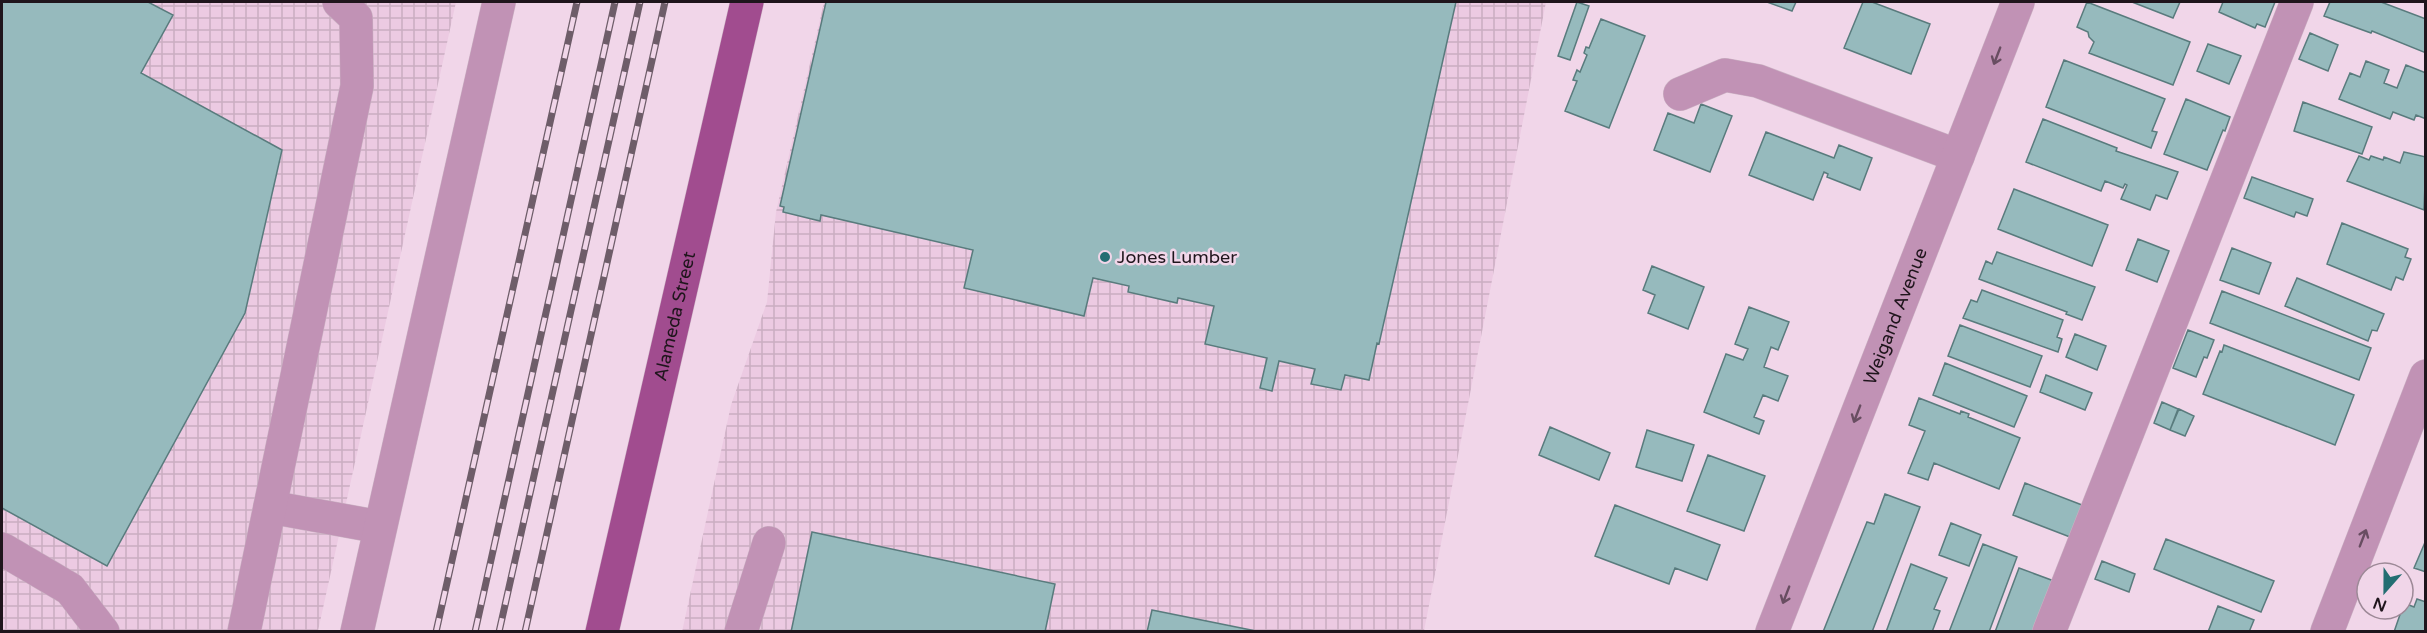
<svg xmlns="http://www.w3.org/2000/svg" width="2427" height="633" font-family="'Varela Round',sans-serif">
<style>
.industrial{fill:url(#industrial-grid)}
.building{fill:#96babd;stroke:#597b7d;stroke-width:1.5}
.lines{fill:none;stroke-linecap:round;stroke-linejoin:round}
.minor-casing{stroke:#cbb3c4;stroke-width:34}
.major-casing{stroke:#cbb3c4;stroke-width:34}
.minor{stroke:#c192b5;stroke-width:33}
.major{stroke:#a14c8f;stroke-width:33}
.rail-casing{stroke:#6e5d69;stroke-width:7}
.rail{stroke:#f1d6e9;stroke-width:4.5;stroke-dasharray:14;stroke-linecap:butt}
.oneway{stroke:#684d61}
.poi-dot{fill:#236e72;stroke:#f1d6e9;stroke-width:2}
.labels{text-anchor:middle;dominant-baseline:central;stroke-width:5;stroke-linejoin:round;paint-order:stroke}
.poi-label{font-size:18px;fill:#1f151c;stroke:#f1d6e9;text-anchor:start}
.street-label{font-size:18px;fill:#1f151c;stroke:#f1d6e9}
</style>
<defs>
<pattern id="industrial-grid" width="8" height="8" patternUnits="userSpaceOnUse" patternTransform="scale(1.5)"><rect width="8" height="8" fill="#eccae2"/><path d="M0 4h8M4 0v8" fill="none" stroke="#caadc1"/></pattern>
</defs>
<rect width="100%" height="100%" fill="#f1d6e9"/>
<path class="industrial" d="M2,2H456L318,631H2Z
M824,2H1546L1424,631L682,632L731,405L767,302L776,212Z"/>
<path class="building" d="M2,2H148L173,15L141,73L282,150L245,313L107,566L2,508Z
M826,2H1456L1379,344L1377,343L1369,380L1345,375L1341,390L1311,384L1315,369L1279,361L1272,391L1260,388L1267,358L1205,344L1214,306L1178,298L1177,303L1128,292L1129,286L1093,278L1084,316L964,288L973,250L821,215L820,221L783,212L784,207L780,206Z
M1577,2L1589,6L1570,60L1558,56Z
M1767,2H1796L1792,11Z
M1863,2H1872L1930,24L1911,74L1844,48Z
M2087,2L2190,42L2173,85L2089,53L2094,42L2089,37L2088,32L2077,27Z
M2132,2H2180L2173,18Z
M2223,2H2275L2265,27L2257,24L2255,28L2219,12Z
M2330,2H2381L2426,19V53L2372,31L2371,33L2324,16Z
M1601,19L1645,36L1609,128L1565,111L1577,81L1573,80L1577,70L1580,72L1587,55L1584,53L1586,47L1589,48Z
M2310,33L2338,45L2328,71L2299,59Z
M2208,44L2241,56L2229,84L2197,71Z
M2064,60L2165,99L2152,131L2157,132L2151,148L2046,107Z
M2366,61L2389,70L2384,83L2397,88L2406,65L2426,73V119L2416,115L2414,120L2393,112L2390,119L2339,99L2350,73L2360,77Z
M2186,99L2230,117L2225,131L2223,130L2207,170L2164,154Z
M2303,102L2372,127L2362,154L2294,131Z
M1701,104L1732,116L1710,172L1654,150L1668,113L1694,123Z
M2043,119L2117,148L2116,151L2178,172L2167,199L2156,195L2150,210L2121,199L2127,185L2125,184L2123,188L2105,181L2101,191L2026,162Z
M1766,132L1834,158L1839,145L1872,158L1860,190L1827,177L1828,174L1824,172L1813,200L1749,175Z
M2404,152L2426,157L2424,210L2347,181L2359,156L2369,160L2371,156L2383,160L2384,157L2400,163Z
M2252,177L2313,199L2307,216L2296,212L2294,217L2244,198Z
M2014,189L2108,225L2092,266L1998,229Z
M2342,223L2408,249L2405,257L2411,259L2403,280L2396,277L2391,290L2327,264Z
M2138,239L2169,251L2157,282L2126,270Z
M2232,248L2271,263L2259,294L2220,280Z
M1997,252L2095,287L2082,320L2066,314L2067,312L1979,279L1986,261L1992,264Z
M1652,266L1704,287L1688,329L1648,313L1655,295L1643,290Z
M2297,278L2384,314L2377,331L2372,330L2368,341L2285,306Z
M1982,290L2063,320L2057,337L2062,339L2058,352L1963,318L1971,300L1977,302Z
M2222,291L2371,348L2359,380L2210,323Z
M1749,307L1789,322L1778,350L1771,347L1764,367L1788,376L1778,401L1763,395L1754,417L1764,421L1759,434L1704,412L1726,354L1743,360L1748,349L1735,344Z
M1960,325L2042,356L2030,387L1948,356Z
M2188,330L2214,340L2207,358L2204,357L2196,377L2173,368Z
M2075,334L2106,346L2097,370L2066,357Z
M2224,345L2354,395L2335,445L2203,394L2220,351L2222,352Z
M1945,363L2027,396L2014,427L1933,395Z
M2046,375L2092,393L2085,410L2040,392Z
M1919,398L1960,414L1961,411L1969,414L1968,417L2020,438L1999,489L1934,463L1928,480L1908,473L1925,431L1909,425Z
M2162,402L2178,409L2170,430L2154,423Z
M2179,409L2194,416L2185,436L2170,430Z
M1550,427L1610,453L1599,480L1539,455Z
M1647,430L1694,445L1682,481L1636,467Z
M1708,455L1765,476L1744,531L1687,511Z
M2025,483L2082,505L2070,537L2013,515Z
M1885,494L1920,507L1872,632H1823L1867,522L1874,524Z
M1615,505L1720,545L1707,580L1675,568L1669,584L1595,556Z
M1951,523L1981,535L1969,566L1939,555Z
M812,532L1055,584L1045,632H791Z
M2166,539L2274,581L2261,612L2154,569Z
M2426,540V572L2414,568Z
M1983,544L2017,557L1989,632H1949Z
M2102,561L2135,574L2129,592L2095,579Z
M1911,564L1947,578L1934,609L1940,611L1932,632H1886Z
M2019,568L2054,581L2034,632H1995Z
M2417,599L2426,602V632H2394L2404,603L2414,607Z
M2218,606L2254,620L2249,632H2208Z
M1152,610L1261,632H1147Z"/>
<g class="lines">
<defs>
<g id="minor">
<path d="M1680,94L1725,75L1758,81L1958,156"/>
<path d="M270,507L380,527"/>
<path d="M2,549L70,589L103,632"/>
<path d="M244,632L357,86L356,18L339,2"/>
<path d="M357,632L499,2"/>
<path d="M741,632L769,543"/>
<path id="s1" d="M1772,632L2018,2"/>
<path d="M2049,632L2297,2"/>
<path d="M2327,632L2426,376"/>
</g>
<g id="major">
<path id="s2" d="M602,632L747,2"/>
</g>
</defs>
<use href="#minor" class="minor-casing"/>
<use href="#major" class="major-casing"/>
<use href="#minor" class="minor"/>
<use href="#major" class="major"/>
<defs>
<path id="rail" d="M436,632L577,2
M475,632L615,2
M499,632L640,2
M525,632L665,2"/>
</defs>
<use href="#rail" class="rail-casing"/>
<use href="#rail" class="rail"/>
</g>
<defs><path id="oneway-shaft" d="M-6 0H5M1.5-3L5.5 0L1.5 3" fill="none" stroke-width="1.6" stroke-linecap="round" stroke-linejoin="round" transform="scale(1.5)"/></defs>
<g class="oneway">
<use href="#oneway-shaft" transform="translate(1997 56) rotate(111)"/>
<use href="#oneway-shaft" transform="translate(1857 414) rotate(111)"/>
<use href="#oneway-shaft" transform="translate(2363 538) rotate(-69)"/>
<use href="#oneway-shaft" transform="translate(1786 595) rotate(111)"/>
</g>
<circle class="poi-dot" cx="1105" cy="257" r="6"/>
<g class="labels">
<g class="poi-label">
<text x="1117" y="257">Jones Lumber</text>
</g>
<g class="street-label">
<text stroke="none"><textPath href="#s2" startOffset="324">Alameda Street</textPath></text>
<text stroke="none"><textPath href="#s1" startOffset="339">Weigand Avenue</textPath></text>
</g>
</g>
<rect width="2427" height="633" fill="none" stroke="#1f151c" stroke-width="6"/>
<g transform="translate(2385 591) rotate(201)"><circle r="28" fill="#f1d6e9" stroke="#9d8997" stroke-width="1.5"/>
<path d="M0-4.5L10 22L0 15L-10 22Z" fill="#236e72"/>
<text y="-9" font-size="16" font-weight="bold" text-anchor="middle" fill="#1f151c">N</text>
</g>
</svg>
